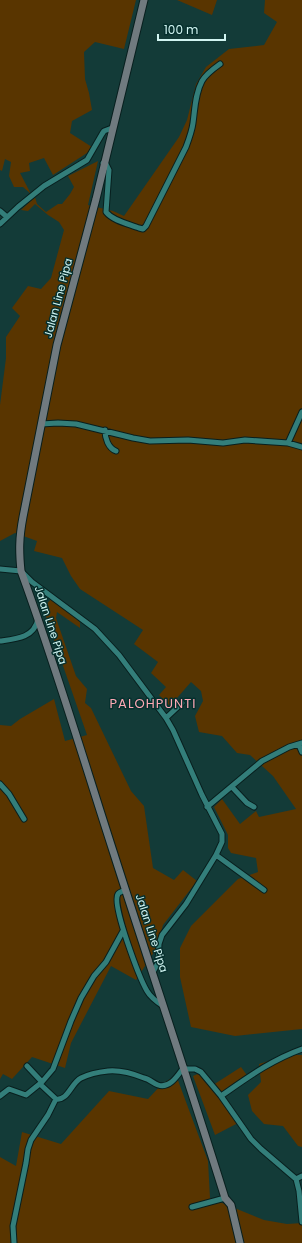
<svg xmlns="http://www.w3.org/2000/svg" width="302" height="1243" font-family="Poppins,sans-serif">
<style>
.green{fill:#593500}
.lines{fill:none;stroke-linecap:round;stroke-linejoin:round}
.street-casing{stroke:#081f1e;stroke-width:7}
.secondary-casing{stroke:#081f1e;stroke-width:9}
.street{stroke:#337e7a;stroke-width:5}
.secondary{stroke:#707a7f;stroke-width:7}
.labels{text-anchor:middle;dominant-baseline:central;stroke-width:3;stroke-linejoin:round;paint-order:stroke}
.street-label{font-size:11px;fill:#d2f5f2;stroke:#06302e}
.quarter-label{font-size:13px;letter-spacing:1px;fill:#fda9b5;stroke:#06302e}
</style>
<rect width="100%" height="100%" fill="#133b38"/>
<path class="green" d="M0,0H136L124,49L95,42L84,52L85,79L89,93L92,110L72,121L70,133L92,147L87,153L53,175L44,158L29,163L30,171L20,173L31,194L23,187H14L9,176L11,162L5,159L2,171L0,170Z
M177,0H217L212,15Z
M265,0H302V1029L235,1036L191,1027L180,977V948L191,926L238,879L258,872L256,858L231,853L228,848V835L214,807L222,799L240,824L256,811L259,817L296,809L273,776L250,755L237,753L222,736L199,732L195,716L203,701L201,691L191,682L170,706L159,695L166,687L151,673L158,662L134,644L143,630L80,589L71,576L62,558L34,551L37,541L15,533L0,541V405L6,358V337L20,316L12,308L28,286L41,289L51,278L64,230L59,222L48,215L35,204L28,211L21,210L35,197L37,204L46,212L58,204H62L70,194L74,187L68,176L98,161L88,205L113,211L124,216L179,137L187,120L196,84L206,67L229,49L264,45L277,22L264,13Z
M52,598L80,622V628L57,612L56,618L76,676L87,689L85,703L91,708L131,791L144,806L153,868L174,880L183,870L197,881L163,925L156,949L136,980L111,966L71,1043L65,1068L32,1057L12,1079L3,1074L0,1079V725L11,726L20,719L54,699L65,741L87,735L43,608Z
M288,1055H302V1147L298,1146L283,1126L264,1124L252,1111L248,1095L261,1082L259,1064Z
M241,1067L249,1078L224,1097L238,1123L215,1135L193,1076L202,1072L213,1085Z
M176,1075L208,1161L210,1198L264,1220L287,1224L302,1223V1243H0V1157L16,1166L22,1132L61,1144L109,1091L148,1099L162,1084Z"/>
<g class="lines">
<defs>
<path id="street" d="M103,163L106,164L109,170L106,212C113,221 129,224 139,228L143,229L146,226L186,147C189,139 192,131 193,123C195,109 195,94 202,81C206,74 213,69 220,64
M0,211L7,217
M0,224L18,207L44,186L87,160L102,134L104,131L112,128
M41,424L58,423L76,424L133,438L150,441L188,440L223,443L245,440L288,443L302,447
M105,430C105,438 108,448 116,451
M288,443L302,412
M0,569L21,571L32,582L95,629L119,655L166,718L173,730L202,795L222,834V842L216,855L186,904L162,935L159,944L158,963L153,972
M0,641C16,639 34,638 38,619
M166,718L182,703
M299,745L302,752
M0,784L9,794L24,819
M232,787L247,803L254,807
M207,807L262,761L289,747L302,743
M216,855L264,890
M126,890C124,891 119,892 118,894C111,904 140,979 147,991C151,998 157,1002 163,1006
M27,1066L42,1082
M185,1069H195L201,1072L221,1096L251,1139L261,1149L296,1179L299,1191L302,1222
M40,1084L56,1099C68,1101 71,1083 81,1078C89,1074 99,1072 108,1071C119,1070 134,1074 144,1078C149,1079 153,1083 158,1085C170,1089 178,1075 184,1067
M0,1096L9,1089L26,1095L42,1082L53,1069L71,1021L81,998L94,976L106,962L123,931
M221,1096C247,1078 271,1060 302,1049
M296,1179L302,1176
M192,1207L225,1198
M14,1243L13,1226L26,1163L28,1149L31,1140L48,1115L56,1099"/>
<path id="secondary" d="M144,0L96,199L57,345L23,517C19,538 19,551 21,571C55,664 83,758 113,851C150,967 189,1082 225,1198L231,1205L240,1243"/>
</defs>
<use href="#street" class="street-casing"/>
<use href="#secondary" class="secondary-casing"/>
<use href="#street" class="street"/>
<use href="#secondary" class="secondary"/>
</g>
<g class="labels">
<g class="street-label">
<text transform="translate(58 298) rotate(-75)">Jalan Line Pipa</text>
<text transform="translate(51 625) rotate(72)">Jalan Line Pipa</text>
<text transform="translate(152 933) rotate(72)">Jalan Line Pipa</text>
</g>
<g class="quarter-label">
<text x="153" y="703">PALOHPUNTI</text>
</g>
</g>
<path d="M158 34v6h67v-6" fill="none" stroke="#d2f5f2" stroke-width="2"/>
<text x="164" y="34" font-size="12" fill="#d2f5f2" stroke="#06302e" stroke-width="3" paint-order="stroke">100 m</text>
</svg>
